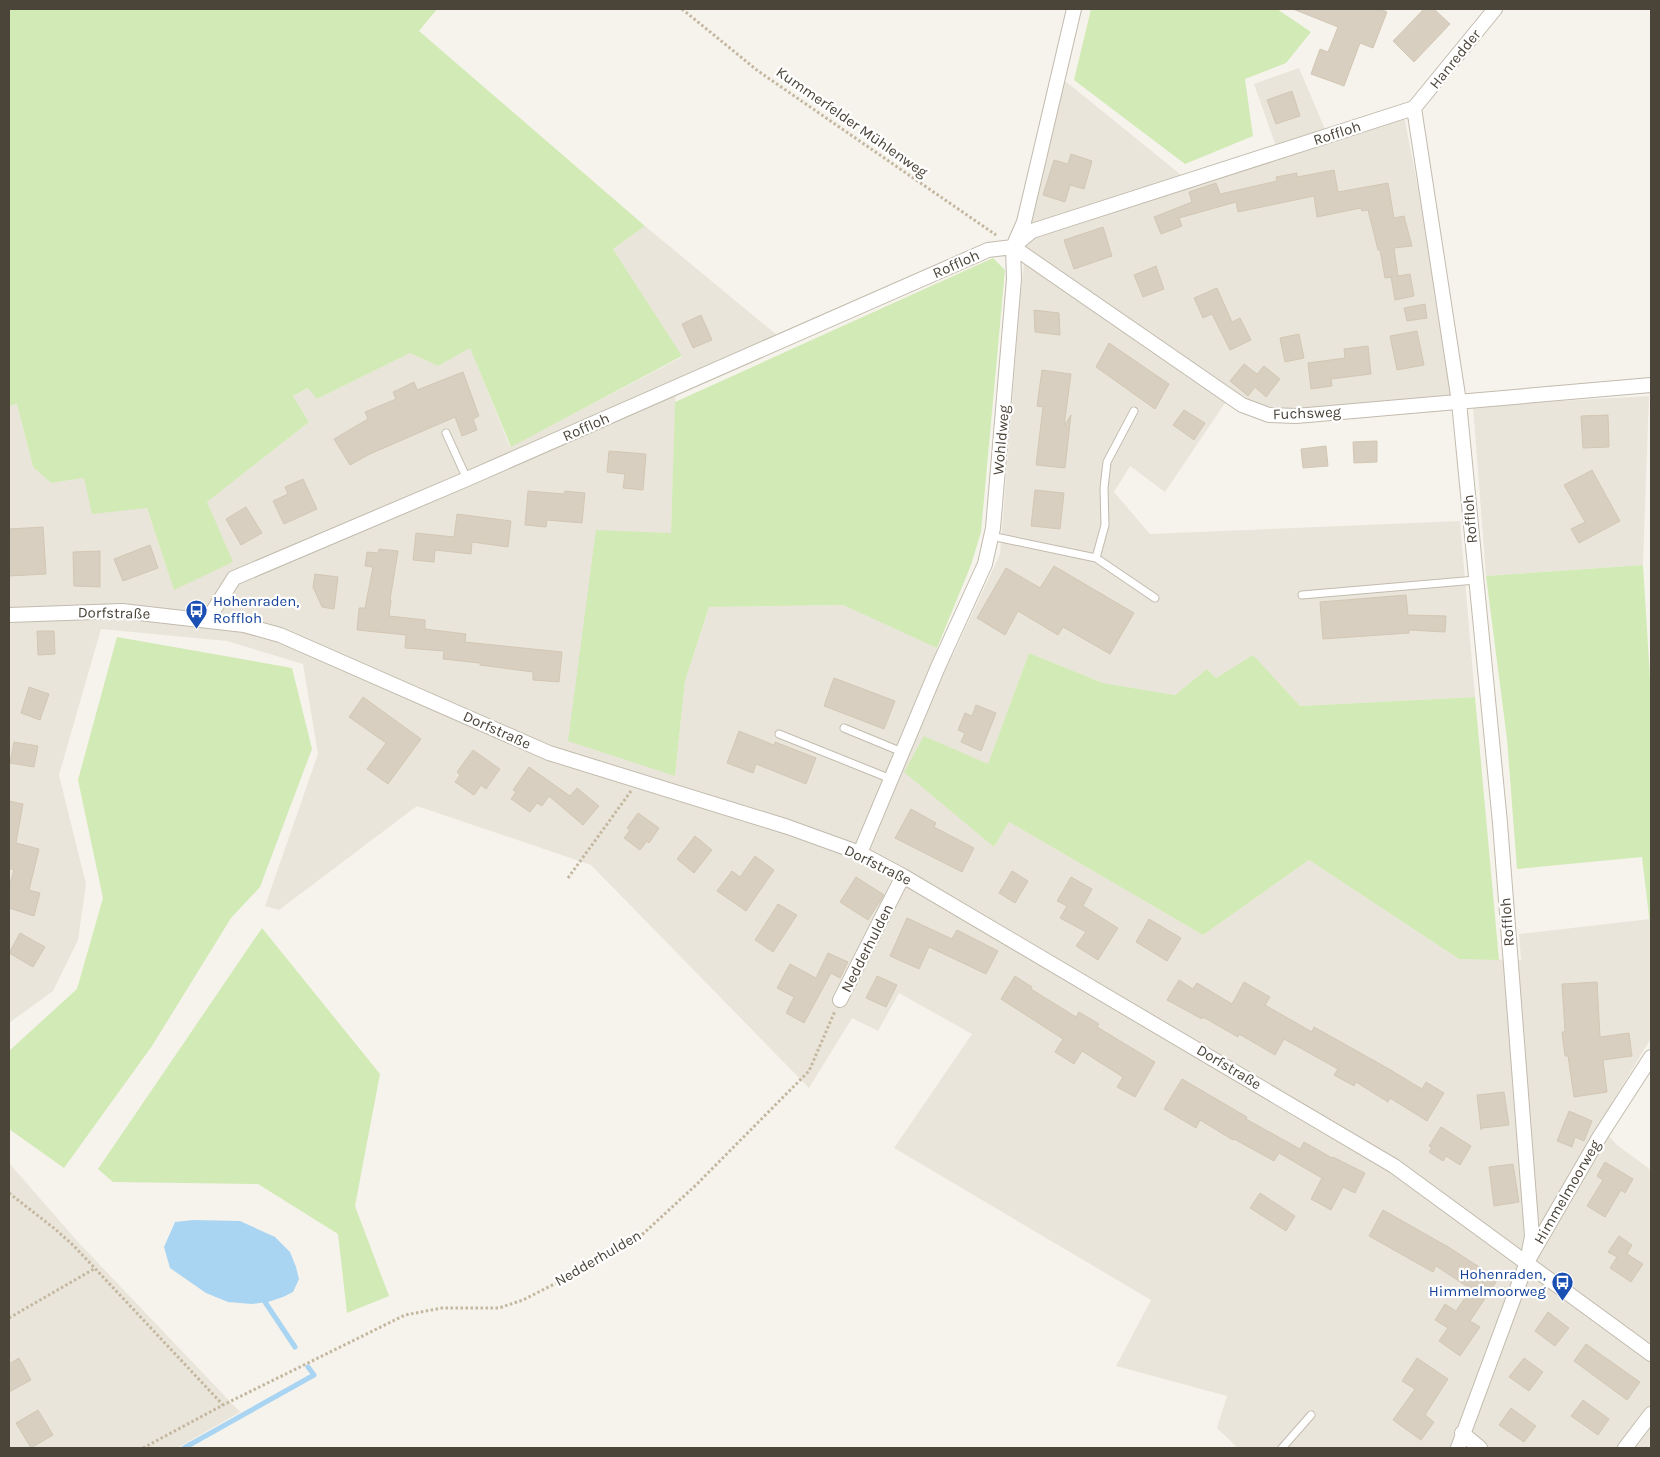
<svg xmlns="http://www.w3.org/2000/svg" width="1660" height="1457" font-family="Karla,sans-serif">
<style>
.residential{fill:#eae5da}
.green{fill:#d2eab5}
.water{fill:#a9d4f2}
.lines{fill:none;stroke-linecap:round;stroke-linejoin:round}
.stream{stroke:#a9d4f2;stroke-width:5}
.building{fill:#d8cfc1;stroke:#d3c7b4}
.lane-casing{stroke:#c2bbae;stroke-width:9}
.street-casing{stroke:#c2bbae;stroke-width:16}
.path{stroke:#c4b79f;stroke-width:3;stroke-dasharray:2.5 2.5;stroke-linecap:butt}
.lane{stroke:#fff;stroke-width:7}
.street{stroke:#fff;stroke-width:14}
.labels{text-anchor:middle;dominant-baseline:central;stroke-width:4.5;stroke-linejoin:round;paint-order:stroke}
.street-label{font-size:15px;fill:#4b4439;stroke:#fff}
.transit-label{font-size:15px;fill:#164399;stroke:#fff;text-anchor:start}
</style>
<rect width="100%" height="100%" fill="#f6f3ec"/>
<path class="residential" d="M1299,68L1330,141L1404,116L1425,224L1453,395L1294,410L1258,405L1233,391L1165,492L1130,466L1114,492L1150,534L1460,521L1475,697L1300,706L1253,656L1216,678L1207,669L1175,695L1103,683L1029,653L988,765L924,736L994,847L1009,822L1203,935L1309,860L1459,959L1521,960L1519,934L1650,919L1651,933V1038L1599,1125L1617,1145L1651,1170V1448H1238L1217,1428L1227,1396L1116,1366L1151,1300L894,1148L972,1034L899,993L878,1031L852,1018L809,1088L591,865L417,806L279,910L265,906L318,754L303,664L227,641L101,629L59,775L86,884L78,940L53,991L9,1023V406L17,404L33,467L51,483L84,478L147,508L174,589L207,502L309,422L293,396L309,388L317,399L410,353L438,366L470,347L510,447L682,357L613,249L645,226L778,336L676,381L671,533L596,531L675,776L685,681L709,607L843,605L953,655L1000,554L1020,301L1028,224L1064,80L1191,183L1279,155L1254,84Z
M1649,396L1643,565L1486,576L1473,406Z
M9,1163L79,1243L240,1412L177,1448H9Z"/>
<path class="green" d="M9,9H437L419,31L645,226L613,249L682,356L511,447L470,348L438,366L410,353L317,399L308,388L293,396L309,422L207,502L233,562L174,590L147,508L92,514L84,478L51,483L33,467L17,404L9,406Z
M1091,9H1277L1311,32L1286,63L1245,79L1253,136L1185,164L1074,80Z
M993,258L1005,270L981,532L971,565L937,648L843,605L709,607L685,681L675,776L568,741L596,530L671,533L675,402Z
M1643,565L1651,695V933L1642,857L1517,869L1507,739L1486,576Z
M117,637L292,668L312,749L260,887L231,918L152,1046L64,1168L9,1129V1051L77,989L103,898L78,780Z
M1029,653L1103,683L1175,695L1207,669L1216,678L1253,655L1300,706L1475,697L1499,960L1459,959L1309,860L1203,935L1009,822L994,847L904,772L924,736L988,764Z
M262,928L380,1074L355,1206L389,1296L347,1313L338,1234L258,1184L113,1182L98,1169Z"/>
<path class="water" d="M193,1220L240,1221L275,1237L290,1252L296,1267L299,1279L293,1292L283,1297L268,1302L252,1304L228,1302L206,1293L170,1268L164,1247L175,1222Z"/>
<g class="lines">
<path class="stream" d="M263,1299L295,1347
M184,1448L314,1375L308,1367"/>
</g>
<path class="building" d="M1293,9H1380L1387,12L1373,48L1360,43L1344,86L1311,74L1320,49L1328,52L1338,27Z
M1424,9H1434L1450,24L1414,62L1393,41Z
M1292,91L1300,116L1276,124L1267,100Z
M1071,154L1092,161L1084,189L1070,185L1065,202L1043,195L1054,160L1068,164Z
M1334,170L1338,192L1388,183L1394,218L1404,216L1412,246L1394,248L1398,276L1410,274L1414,296L1395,300L1391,277H1393L1385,278L1380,250H1378L1368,210L1362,211L1361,208L1317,217L1314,196L1238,212L1236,202L1179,218L1182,226L1161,234L1154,217L1192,202L1189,192L1216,183L1220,194L1277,181L1276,177L1297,173V177Z
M1103,227L1112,256L1074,269L1064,240Z
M1156,266L1164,289L1143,297L1134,275Z
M1217,288L1232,322L1240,318L1251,340L1230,350L1212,314L1203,318L1194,298Z
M1425,304L1427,318L1407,321L1404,308Z
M1034,310L1059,313L1060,335L1035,332Z
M701,315L712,340L693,348L682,324Z
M1417,331L1424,365L1397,370L1390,336Z
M1299,334L1304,358L1285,362L1280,338Z
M1109,343L1169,384L1155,409L1096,367Z
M1368,346L1371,374L1331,379L1332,386L1311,389L1308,363L1345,358L1344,349Z
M1244,364L1257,374L1264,366L1280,379L1266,397L1255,387L1248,396L1230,381Z
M1042,370L1071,374L1064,426L1071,415L1065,468L1036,465L1043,407L1037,406Z
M463,372L479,416L473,419L477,430L462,436L455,417L370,454L350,465L334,439L368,419L365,412L396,399L393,392L414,382L417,390Z
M1184,410L1205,423L1194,440L1173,425Z
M1608,415L1609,447L1583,448L1581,416Z
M1377,441V462L1354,463L1353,442Z
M1326,446L1328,466L1303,468L1301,449Z
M609,451L646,454L643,490L623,488L625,474L607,472Z
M1592,470L1620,521L1579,543L1571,529L1585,522L1564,485Z
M303,479L317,509L284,524L273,501L288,494L285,487Z
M1035,490L1064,493L1060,529L1031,526Z
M528,491L564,494L565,491L585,493L582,523L547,520L546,527L525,525Z
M246,507L262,533L241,545L226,519Z
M457,514L511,521L508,547L472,542L471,554L435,550L434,562L413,560L416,533L454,537Z
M43,527L46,574L9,576V529Z
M150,545L158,568L123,581L114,559Z
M379,549L398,551L390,600H391L389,616L425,620V629L466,634L465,642L562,652L559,682L533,680V672L480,665V663L443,659L444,651L405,648L406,635L357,630L359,608H365L373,567L365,566L367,552L378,553Z
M100,551V587L74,586L73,552Z
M1054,566L1134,613L1110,654L1063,627L1058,635L1018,611L1005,635L977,618L1006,568L1040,588Z
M315,574L338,577L334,609L322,607L313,587Z
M1406,595L1408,615L1446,616L1445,632L1409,630V633L1323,639L1320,602Z
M37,631H54L55,654L38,655Z
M834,678L895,701L884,729L824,706Z
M29,687L49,694L40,720L21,713Z
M363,697L421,739L388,784L367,769L386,743L349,717Z
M976,705L996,713L981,751L961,742L965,733L958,730L965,713L972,716Z
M739,731L774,745L775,742L816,758L806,784L756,764L753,773L727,763Z
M14,742L38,746L34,767L10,763Z
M473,750L500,769L486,789L481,785L474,795L455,782L460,775L457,772Z
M529,767L570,796L577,788L599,806L583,825L549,796L542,806L537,803L530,812L511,799L516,792L513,790Z
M9,801L23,804L16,843L39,849L29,890L40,893L34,916L9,908V887L14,870L9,868Z
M911,809L936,823L934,827L974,848L962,872L895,838Z
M638,813L659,828L649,843L647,841L640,850L624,838L630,830L627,828Z
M695,836L712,850L694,873L677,859Z
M755,856L774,870L746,911L717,891L732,871L740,877Z
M1012,871L1028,881L1015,903L999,893Z
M856,877L884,895L868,920L840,902Z
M1071,877L1092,889L1083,906L1118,928L1098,960L1076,946L1086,932L1060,918L1067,906L1057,901Z
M778,904L797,915L773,952L755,940Z
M907,918L952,939L957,930L998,951L986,974L929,947L919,969L890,956Z
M1149,919L1181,938L1167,961L1136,942Z
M20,933L45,947L33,967L9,953Z
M828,953L848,962L840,978L831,973L804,1023L786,1013L794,997L777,988L790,964L816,978Z
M877,976L897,985L886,1007L866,998Z
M1015,976L1032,987L1031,989L1076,1017L1079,1012L1099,1024L1097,1027L1155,1062L1135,1097L1117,1087L1123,1077L1082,1051L1074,1064L1055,1052L1063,1039L1001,999Z
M1179,980L1193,989L1197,983L1232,1004L1244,982L1270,997L1265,1005L1312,1032L1314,1027L1389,1069L1422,1089L1426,1082L1444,1093L1427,1121L1390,1098L1388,1102L1356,1082L1354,1086L1334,1075L1338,1069L1284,1039L1275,1055L1239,1034L1238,1037L1203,1017L1202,1019L1167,1000Z
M1597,982L1600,1037L1629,1033L1632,1056L1603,1060L1607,1092L1574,1097L1568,1056H1565L1562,1032H1565L1562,984Z
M1182,1079L1247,1117L1246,1119L1300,1149L1304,1142L1332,1158L1333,1157L1365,1173L1355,1193L1343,1187L1331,1210L1311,1199L1322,1178L1279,1153L1274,1161L1234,1139L1233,1140L1200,1120L1196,1128L1164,1109Z
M1504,1092L1509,1125L1483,1128V1127L1481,1130L1477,1095Z
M1569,1111L1592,1121L1584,1141L1575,1137L1572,1147L1557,1141Z
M1441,1127L1471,1146L1460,1165L1446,1156L1443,1161L1429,1152L1432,1148L1429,1146Z
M1605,1162L1633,1179L1625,1193L1621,1190L1605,1217L1587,1206L1603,1180L1597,1176Z
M1513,1164L1519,1202L1494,1206L1489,1167Z
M1260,1193L1295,1216L1286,1231L1250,1208Z
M1383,1210L1450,1248L1498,1279L1470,1321L1480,1327L1460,1356L1439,1341L1448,1328L1435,1320L1445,1304L1456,1311L1471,1289L1436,1266L1433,1272L1369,1236Z
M1619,1236L1632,1245L1627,1254L1643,1264L1631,1282L1610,1268L1617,1257L1608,1252Z
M1548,1312L1569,1328L1555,1346L1535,1331Z
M1586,1344L1640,1382L1627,1400L1574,1361Z
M19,1358L31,1380L9,1392V1364Z
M1417,1358L1448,1379L1425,1415L1434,1422L1421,1440L1393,1420L1415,1389L1402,1381Z
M1524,1358L1543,1372L1529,1391L1509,1377Z
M1583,1400L1609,1419L1598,1435L1571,1416Z
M1511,1408L1536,1426L1524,1442L1499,1425Z
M38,1410L53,1435L31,1448L16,1423Z"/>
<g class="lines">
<defs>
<path id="lane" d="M446,433L467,479
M991,536L1096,558L1155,598
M1096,558L1105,525L1104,488L1107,462L1134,411
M1302,595L1476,580
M844,728L902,752
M779,734L891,779
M1282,1448L1311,1415"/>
<path id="street" d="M1414,108L1459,402L1500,823L1532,1236L1527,1262
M1414,108L1495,9
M1013,247L1242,405L1269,415L1296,416L1651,385
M9,615L122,611L244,625L280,635L549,753L788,827L860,853L903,876L1394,1166L1651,1354
M208,619L234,578L467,479L988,250L1013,247L1032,231L1414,108
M860,853L938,667L985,564L993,528L1014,279L1013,247L1024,222L1074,9
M840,1000L903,876
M1462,1433L1480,1448
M1458,1448L1527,1262L1600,1136L1651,1057
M1625,1448L1651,1414"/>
</defs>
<use href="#lane" class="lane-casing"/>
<use href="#street" class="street-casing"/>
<path class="path" d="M682,9L758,71L996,235
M568,878L631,791
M9,1193L55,1229L74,1246L223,1405
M9,1318L94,1269
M143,1448L223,1405L405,1315L442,1308H499L523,1300L613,1254L644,1233L696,1185L809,1071L835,1011"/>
<use href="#lane" class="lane"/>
<use href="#street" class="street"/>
</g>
<defs>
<symbol id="bus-pin" viewBox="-11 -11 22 30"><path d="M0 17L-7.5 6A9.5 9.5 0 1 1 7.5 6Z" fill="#1a4fb4" stroke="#fff"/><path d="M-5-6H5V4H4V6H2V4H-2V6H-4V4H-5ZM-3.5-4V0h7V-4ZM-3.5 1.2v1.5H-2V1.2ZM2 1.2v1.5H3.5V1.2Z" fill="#fff"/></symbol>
</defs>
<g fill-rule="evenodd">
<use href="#bus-pin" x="184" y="598" width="25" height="34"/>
<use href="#bus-pin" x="1550" y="1270" width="25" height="34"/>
</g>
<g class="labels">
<g class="street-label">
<text transform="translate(1455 59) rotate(-51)">Hanredder</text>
<text transform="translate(852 122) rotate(35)">Kummerfelder Mühlenweg</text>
<text transform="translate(1337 133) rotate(-18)">Roffloh</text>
<text transform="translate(956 264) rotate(-24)">Roffloh</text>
<text transform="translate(1307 413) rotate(-2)">Fuchsweg</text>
<text transform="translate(586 427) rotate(-24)">Roffloh</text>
<text transform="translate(1001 440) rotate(-85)">Wohldweg</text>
<text transform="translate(1470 519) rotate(-95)">Roffloh</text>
<text transform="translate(114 613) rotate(1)">Dorfstraße</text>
<text transform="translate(497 730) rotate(24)">Dorfstraße</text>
<text transform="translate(878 865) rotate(26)">Dorfstraße</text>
<text transform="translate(1507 922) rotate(-95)">Roffloh</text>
<text transform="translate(867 948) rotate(-63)">Nedderhulden</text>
<text transform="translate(1229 1067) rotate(31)">Dorfstraße</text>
<text transform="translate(1567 1192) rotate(-60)">Himmelmoorweg</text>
<text transform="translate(598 1258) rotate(-30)">Nedderhulden</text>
</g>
<g class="transit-label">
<text x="213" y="601">Hohenraden,<tspan x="213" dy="17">Roffloh</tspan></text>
<text x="1546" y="1274" text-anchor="end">Hohenraden,<tspan x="1546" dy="17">Himmelmoorweg</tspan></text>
</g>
</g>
<rect width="1660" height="1457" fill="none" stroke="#4b4439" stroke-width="20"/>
</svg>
